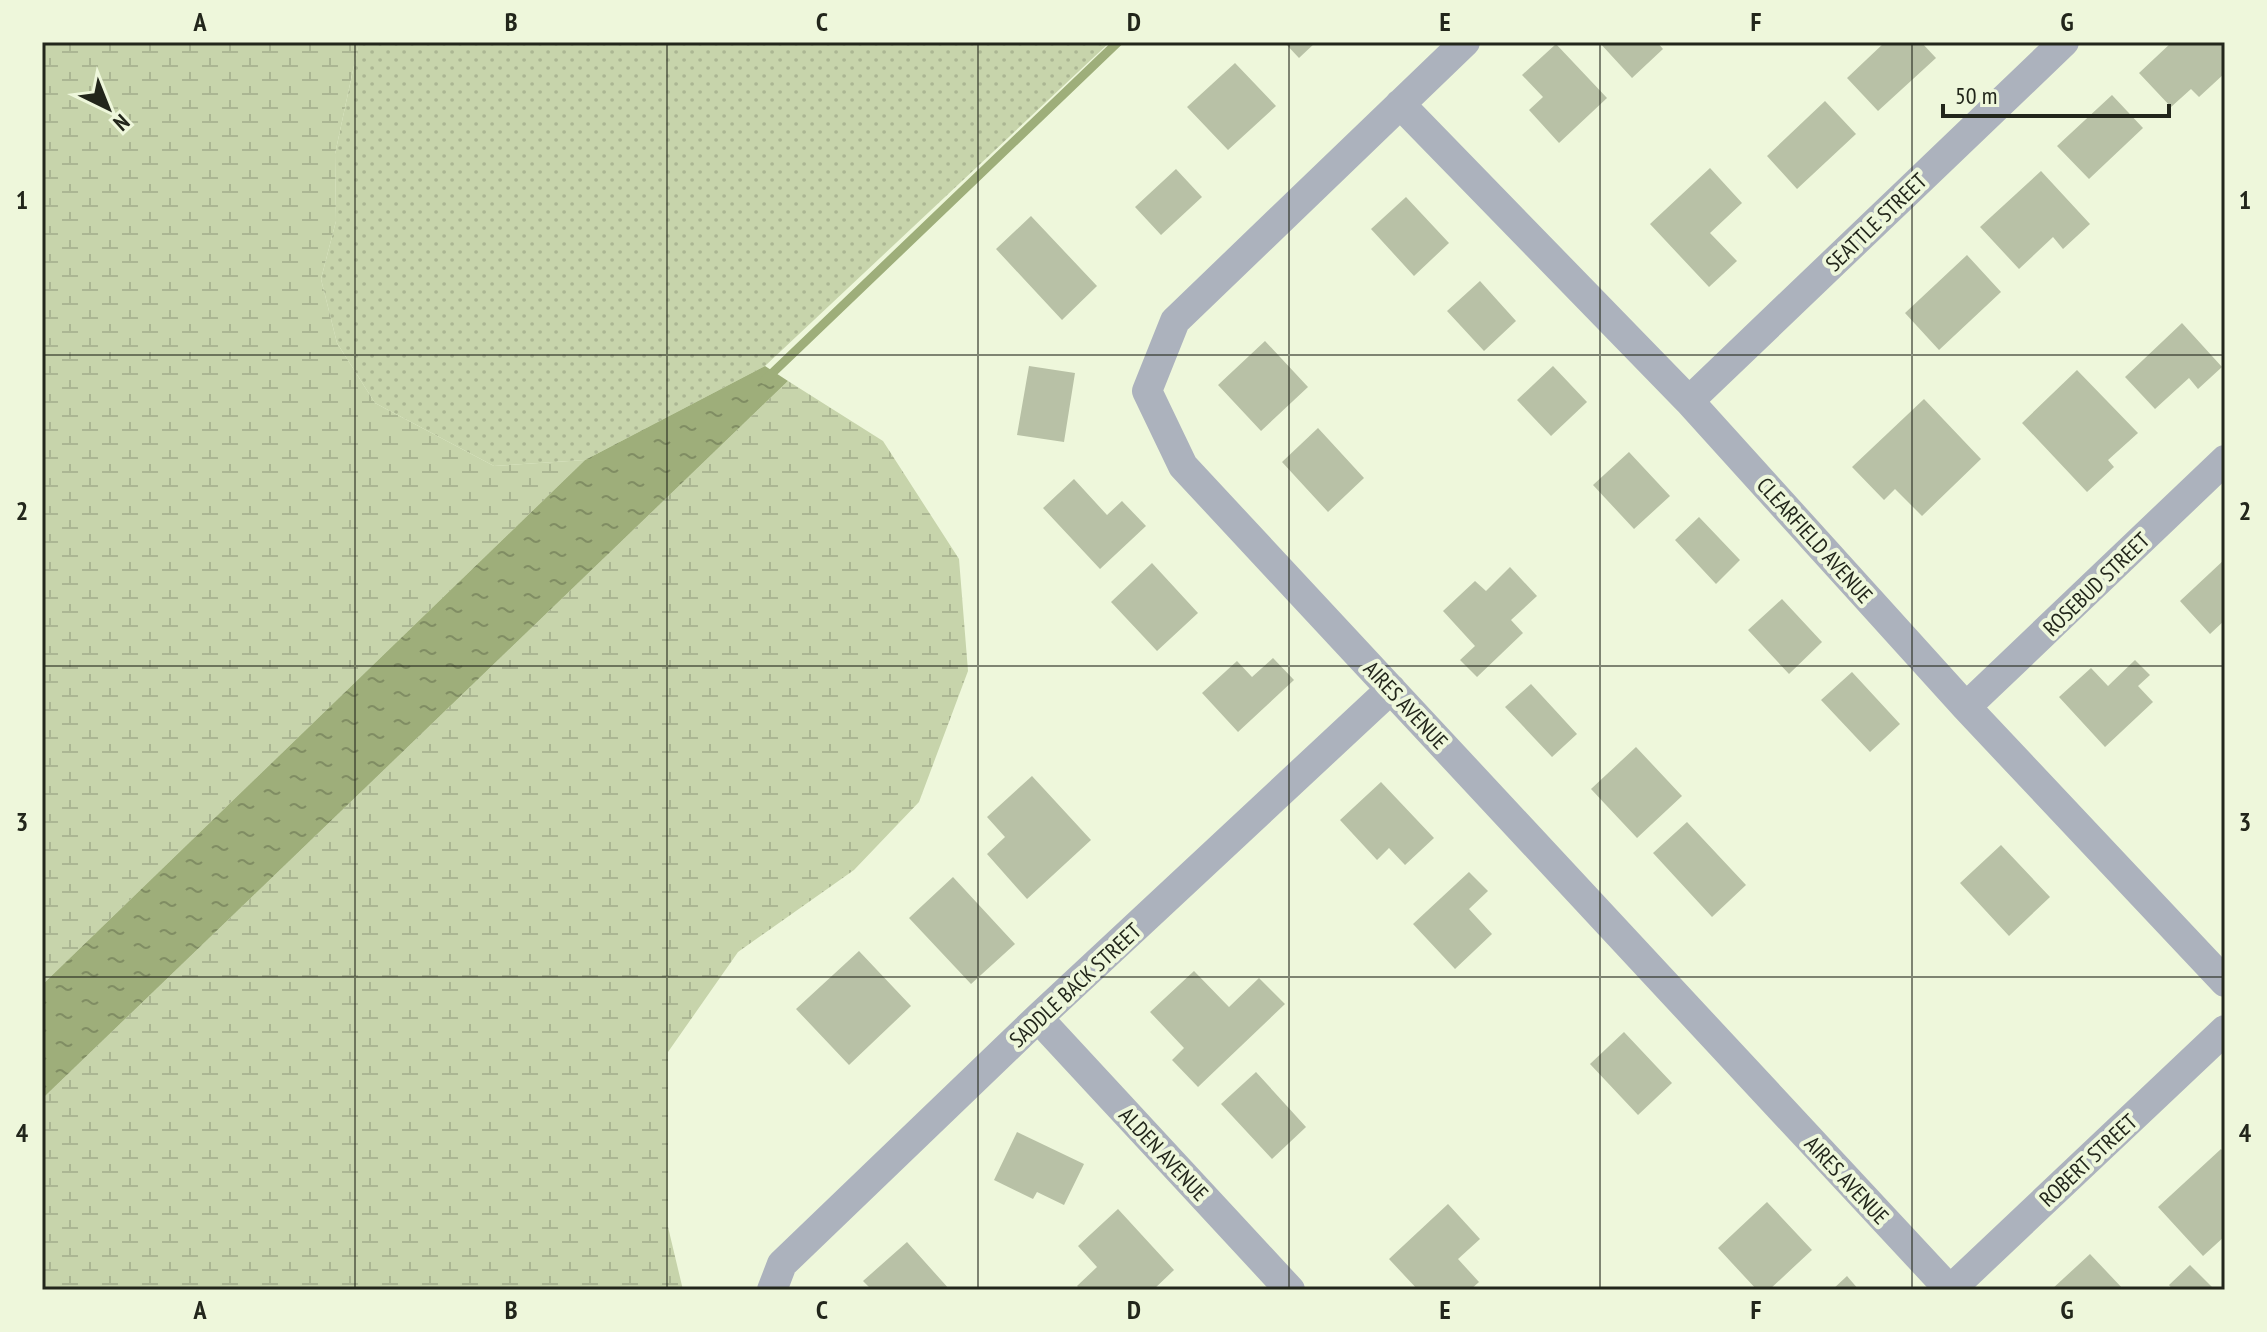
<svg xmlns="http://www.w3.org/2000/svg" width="2267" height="1332" font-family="'PT Sans Narrow',sans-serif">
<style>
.grass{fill:url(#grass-dots)}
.wetland{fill:url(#wetland-marsh)}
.water{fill:url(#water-ripples)}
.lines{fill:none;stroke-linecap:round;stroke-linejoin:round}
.stream{stroke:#9eae7a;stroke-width:9}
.building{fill:#b8c1a6}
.street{stroke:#acb2bd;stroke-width:30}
.grid{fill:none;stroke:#22261b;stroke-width:2;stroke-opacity:0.55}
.labels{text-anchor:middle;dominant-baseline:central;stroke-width:8;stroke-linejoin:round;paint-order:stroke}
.street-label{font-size:22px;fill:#22261b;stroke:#eef7db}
.neatline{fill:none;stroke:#22261b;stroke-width:3}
.grid-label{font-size:26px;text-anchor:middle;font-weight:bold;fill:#22261b}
</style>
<defs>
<pattern id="grass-dots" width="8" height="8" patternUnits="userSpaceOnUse" patternTransform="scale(2)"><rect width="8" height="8" fill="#c7d4ab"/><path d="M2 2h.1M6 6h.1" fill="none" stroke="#abb693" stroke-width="1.8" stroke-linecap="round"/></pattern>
<pattern id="wetland-marsh" width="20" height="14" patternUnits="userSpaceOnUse" patternTransform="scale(2)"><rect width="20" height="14" fill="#c7d4ab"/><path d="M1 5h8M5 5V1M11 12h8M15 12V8" fill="none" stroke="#abb693"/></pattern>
<pattern id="water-ripples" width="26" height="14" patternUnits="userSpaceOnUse" patternTransform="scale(2)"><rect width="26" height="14" fill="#9eae7a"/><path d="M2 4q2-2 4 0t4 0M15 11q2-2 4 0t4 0" fill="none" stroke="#808d63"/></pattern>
</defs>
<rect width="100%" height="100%" fill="#eef7db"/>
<path class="grass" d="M359,42H1110L765,366L585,460L494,466L375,403L337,343L321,279L336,221L335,154Z"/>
<path class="wetland" d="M42,42H359L335,154L336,221L321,279L337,343L375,403L494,466L585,460L42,985Z
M788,381L883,441L959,559L968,671L919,802L854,870L738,952L668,1052V1227L683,1290H42V1099Z"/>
<path class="water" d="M765,366L788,381L42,1099V985L585,460Z"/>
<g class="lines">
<path class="stream" d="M765,380L1118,42"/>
</g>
<path class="building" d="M1284,42H1316L1299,58Z
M1599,42H1657L1663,49L1632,78Z
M1885,42H1921L1936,58L1878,111L1847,78Z
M2172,42H2221L2225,46V73L2199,97L2191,89L2171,107L2139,73Z
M1556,44L1607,98L1559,143L1529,110L1543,97L1522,75Z
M1235,63L1276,106L1228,150L1187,107Z
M2112,95L2143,128L2089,179L2057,146Z
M1825,101L1856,134L1797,189L1767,156Z
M1710,168L1742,203L1710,233L1737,261L1709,287L1650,224Z
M1176,169L1202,197L1161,235L1135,207Z
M2041,171L2090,224L2063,249L2053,237L2019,269L1980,227Z
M1406,197L1449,243L1414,276L1371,229Z
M1031,216L1097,286L1062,320L996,249Z
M1967,255L2001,292L1939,350L1905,313Z
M1480,281L1516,321L1484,351L1447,311Z
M2182,323L2222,367L2198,389L2189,378L2155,409L2125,377Z
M1265,341L1308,387L1261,431L1218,385Z
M1029,366L1075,373L1064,442L1017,435Z
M1553,366L1587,402L1551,436L1517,400Z
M2077,370L2138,433L2108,460L2114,467L2087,492L2022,423Z
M1924,399L1981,459L1922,516L1895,489L1884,500L1852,467Z
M1318,428L1364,478L1328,512L1282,462Z
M1629,452L1670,496L1634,529L1593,485Z
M1074,479L1107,515L1122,501L1146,526L1100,569L1043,508Z
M1699,517L1740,560L1716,584L1675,540Z
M2225,559V620L2210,634L2180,601Z
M1152,563L1198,613L1157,651L1111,602Z
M1510,567L1537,596L1511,620L1523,633L1477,677L1460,660L1475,646L1443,611L1475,581L1486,591Z
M1782,599L1822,642L1789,674L1748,630Z
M1273,658L1294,680L1238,732L1202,693L1237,661L1252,677Z
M2135,660L2150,675L2138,686L2153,702L2105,747L2059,697L2091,668L2108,686Z
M1852,672L1900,724L1870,752L1821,700Z
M1531,684L1577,734L1552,757L1505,707Z
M1636,747L1682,796L1637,838L1591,789Z
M1032,776L1091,840L1027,899L987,854L1005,837L987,817Z
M1381,782L1434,838L1405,865L1389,848L1377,860L1340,820Z
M1687,822L1746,885L1712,917L1653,853Z
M2001,845L2050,897L2009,936L1960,883Z
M1469,872L1488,891L1469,909L1492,934L1455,969L1413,924Z
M953,877L1015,944L971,984L909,918Z
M859,951L911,1006L849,1065L796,1009Z
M1194,971L1229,1007L1259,978L1285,1004L1198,1087L1172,1060L1184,1048L1150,1012Z
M1624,1032L1672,1083L1638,1115L1590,1064Z
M1256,1072L1306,1127L1272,1159L1221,1104Z
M1017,1132L1084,1164L1064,1205L1037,1192L1033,1199L994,1180Z
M2221,1149L2225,1154V1236L2203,1256L2158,1207Z
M1767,1202L1812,1250L1769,1290H1757L1718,1248Z
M1448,1204L1480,1239L1458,1259L1479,1282L1470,1290H1418L1389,1259Z
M1118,1209L1174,1270L1153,1290H1081L1077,1286L1097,1267L1078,1246Z
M907,1242L950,1290H872L863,1281Z
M2090,1254L2124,1290H2051Z
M2190,1265L2215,1290H2173L2169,1285Z
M1847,1276L1859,1290H1832Z"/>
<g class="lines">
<path class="street" d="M1465,42L1175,321L1147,391L1183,466L1950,1290
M1400,104L1689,401L1966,707L2225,982
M1689,401L2064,42
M1966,707L2225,460
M1038,1018L1290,1290
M772,1290L782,1264L1038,1018L1391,689
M1950,1290L2225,1030"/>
</g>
<path class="grid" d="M355,42V1290M667,42V1290M978,42V1290M1289,42V1290M1600,42V1290M1912,42V1290M42,355H2225M42,666H2225M42,977H2225"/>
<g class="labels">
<g class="street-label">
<text transform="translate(1876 222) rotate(-44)">SEATTLE STREET</text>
<text transform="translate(1815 540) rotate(48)">CLEARFIELD AVENUE</text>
<text transform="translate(2096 584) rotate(-44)">ROSEBUD STREET</text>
<text transform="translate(1406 705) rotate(47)">AIRES AVENUE</text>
<text transform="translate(1075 985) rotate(-43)">SADDLE BACK STREET</text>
<text transform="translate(1164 1154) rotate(47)">ALDEN AVENUE</text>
<text transform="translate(2088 1160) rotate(-43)">ROBERT STREET</text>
<text transform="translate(1847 1180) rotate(47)">AIRES AVENUE</text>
</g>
</g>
<rect width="2267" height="1332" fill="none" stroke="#eef7db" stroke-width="88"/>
<g transform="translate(108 108) rotate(137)" stroke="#eef7db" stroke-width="6" paint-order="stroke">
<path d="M0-6L14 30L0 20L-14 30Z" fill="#22261b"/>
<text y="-12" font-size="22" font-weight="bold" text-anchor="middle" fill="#22261b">N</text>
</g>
<path d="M1943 104v12h226v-12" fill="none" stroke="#22261b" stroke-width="4"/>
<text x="1955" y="104" font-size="24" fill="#22261b" stroke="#eef7db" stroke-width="6" paint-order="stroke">50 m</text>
<rect x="44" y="44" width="2179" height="1244" class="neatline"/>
<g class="grid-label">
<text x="200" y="31">A</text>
<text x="511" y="31">B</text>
<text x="822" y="31">C</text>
<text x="1134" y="31">D</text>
<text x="1445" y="31">E</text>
<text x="1756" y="31">F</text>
<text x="2067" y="31">G</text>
<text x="22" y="209">1</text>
<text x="2245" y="209">1</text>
<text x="22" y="520">2</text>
<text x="2245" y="520">2</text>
<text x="22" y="831">3</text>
<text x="2245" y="831">3</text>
<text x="22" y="1142">4</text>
<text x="2245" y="1142">4</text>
<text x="200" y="1319">A</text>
<text x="511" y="1319">B</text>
<text x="822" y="1319">C</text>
<text x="1134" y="1319">D</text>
<text x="1445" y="1319">E</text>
<text x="1756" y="1319">F</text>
<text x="2067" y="1319">G</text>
</g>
</svg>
